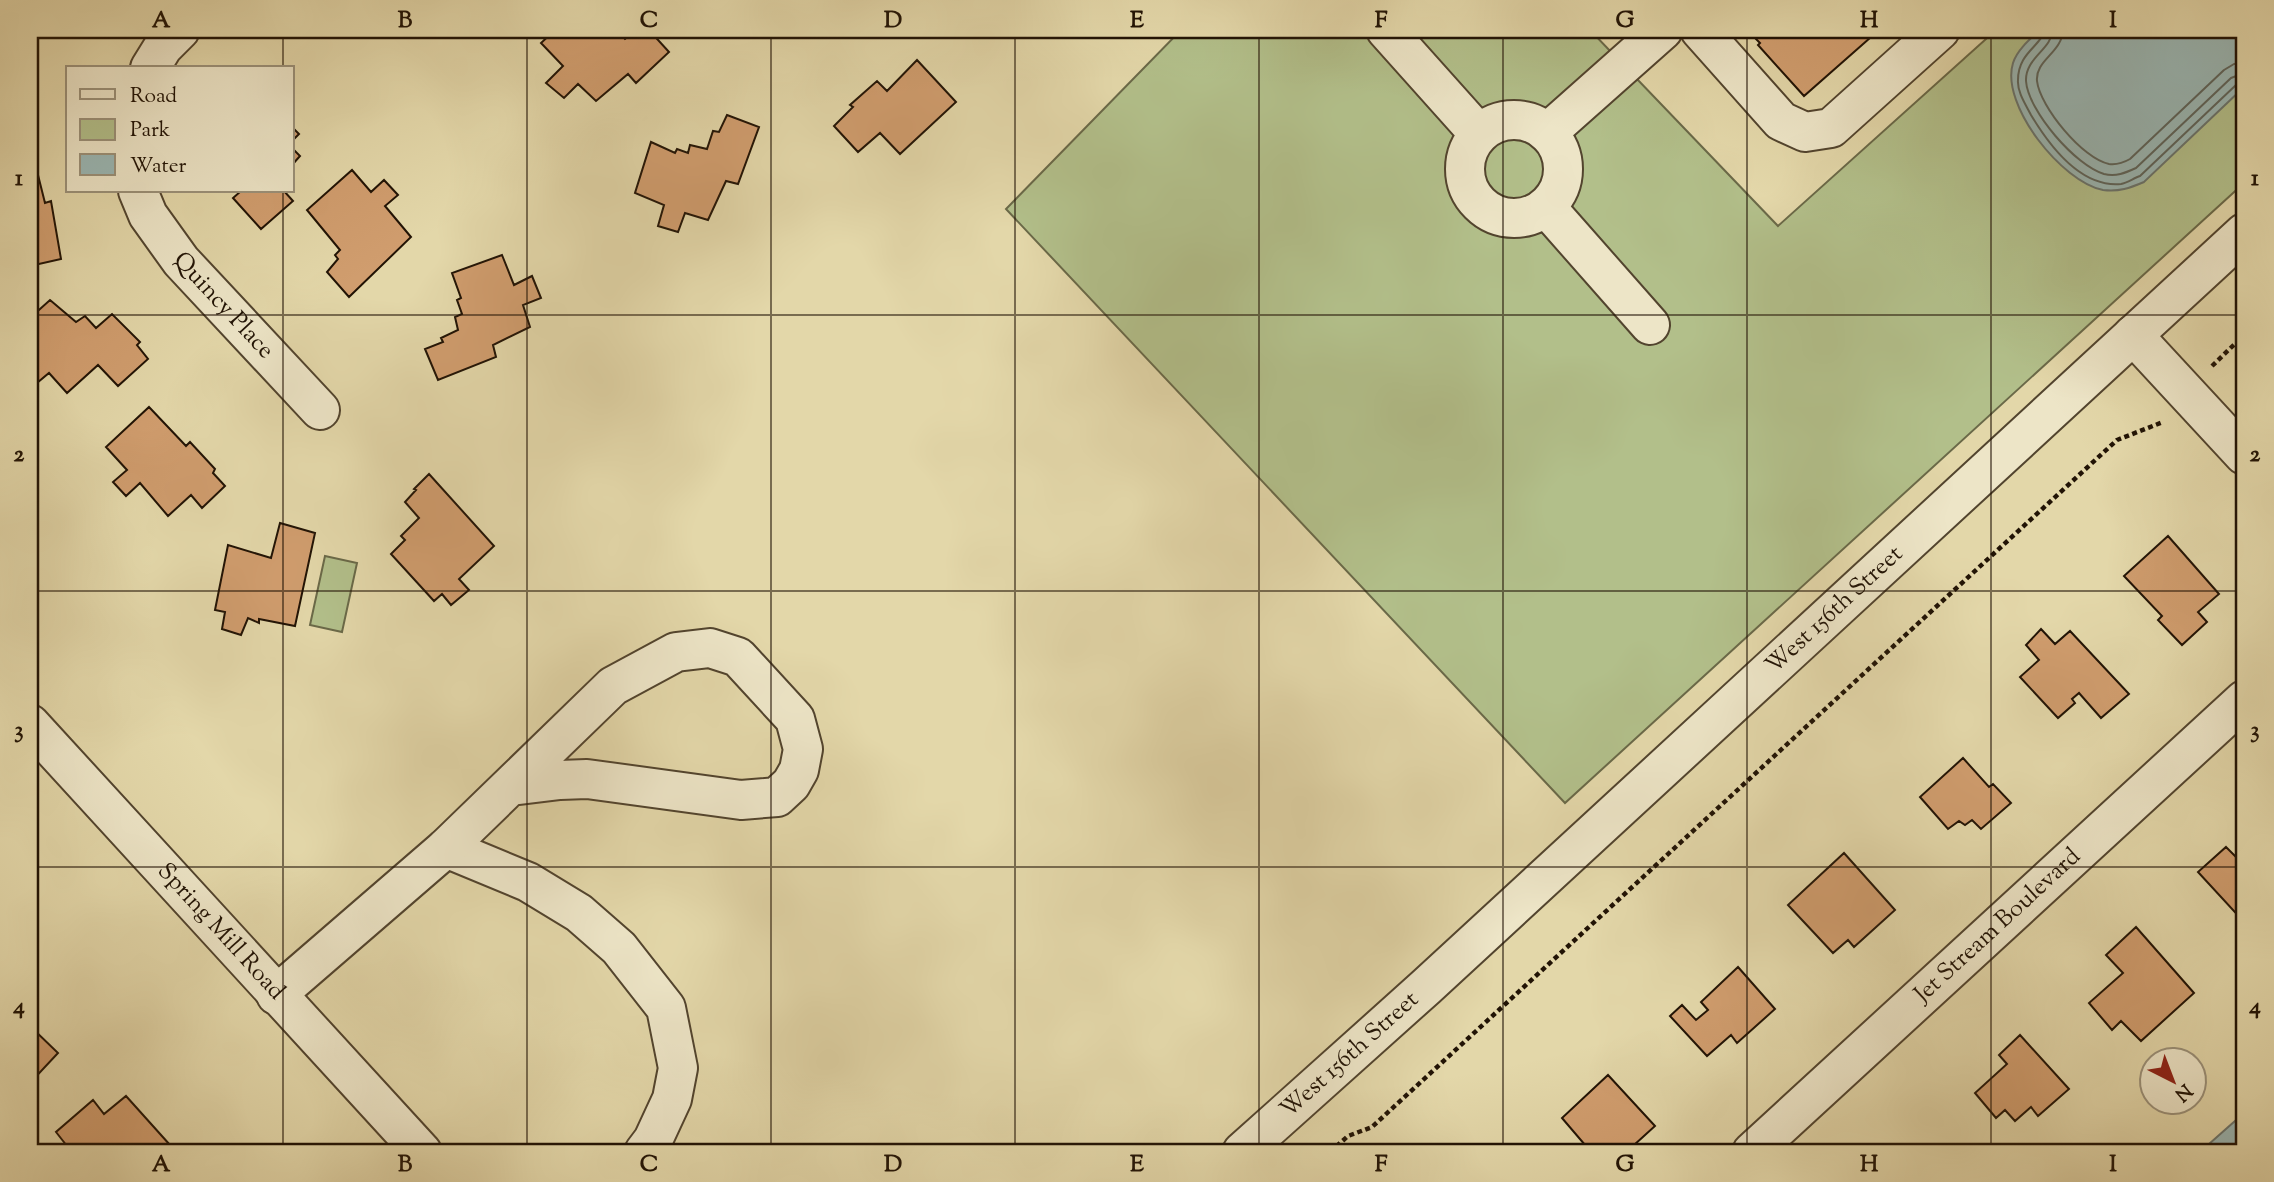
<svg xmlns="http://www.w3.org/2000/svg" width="2274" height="1182" font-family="'Sorts Mill Goudy',serif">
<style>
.green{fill:#b2bf8a;stroke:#6a6948;stroke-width:2}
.water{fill:#9ab7b4;stroke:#6a756e;stroke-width:2}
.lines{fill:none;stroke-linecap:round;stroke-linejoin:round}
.shore{stroke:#5e655c;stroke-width:2}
.building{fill:#d09d6e;stroke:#211305;stroke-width:2}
.minor-casing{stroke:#52442e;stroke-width:42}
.path{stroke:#211305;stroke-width:4.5;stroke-dasharray:5 3.5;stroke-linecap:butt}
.minor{stroke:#ede5c7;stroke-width:38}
.grid{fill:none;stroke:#211305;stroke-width:2;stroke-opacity:0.55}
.labels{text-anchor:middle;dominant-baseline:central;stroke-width:5;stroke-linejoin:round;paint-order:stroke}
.street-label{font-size:24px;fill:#211305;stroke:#ede5c7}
.neatline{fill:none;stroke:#211305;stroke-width:2.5}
.grid-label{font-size:23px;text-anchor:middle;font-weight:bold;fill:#211305}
</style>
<rect width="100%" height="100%" fill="#e3d7a9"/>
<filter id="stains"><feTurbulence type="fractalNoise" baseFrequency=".00286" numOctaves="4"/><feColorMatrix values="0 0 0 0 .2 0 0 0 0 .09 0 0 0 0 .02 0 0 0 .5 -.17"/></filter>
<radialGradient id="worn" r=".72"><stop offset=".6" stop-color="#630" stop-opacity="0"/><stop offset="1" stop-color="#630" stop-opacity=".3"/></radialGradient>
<path class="green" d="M1181,30H1590L1778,226L1996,30H2244V183L1565,803L1006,209Z
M325,556L357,563L342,632L310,625Z"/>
<path class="water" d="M2040,30H2244V87L2144,182C2130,188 2119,192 2103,190C2062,182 2000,105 2013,63C2017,50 2030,39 2040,30Z
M2244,1113V1152H2200Z"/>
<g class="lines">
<path class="shore" d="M2044,30C2042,46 2018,52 2018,80C2017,92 2026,105 2031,115C2049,145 2080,188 2121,184C2127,183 2134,178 2140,176L2237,84L2244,82
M2053,30C2051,50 2025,58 2026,81C2028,111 2076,166 2104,174C2116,177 2125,173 2136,168L2231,78L2244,73
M2063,30C2062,53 2035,60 2037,81C2040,107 2083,159 2109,164C2117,165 2123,163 2130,159L2224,70L2234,64L2244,63"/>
</g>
<path class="building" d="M555,30H604L607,33L610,30H616L625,39L636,30H649L669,52L636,83L628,74L596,101L578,84L564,98L546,83L563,66L541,43Z
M1757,30H1879L1804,96L1758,45L1760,43L1751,34Z
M917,60L956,102L900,154L880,133L858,152L834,126L853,107L850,105L877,81L887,91Z
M727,115L759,127L738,184L726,181L708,220L685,213L678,232L658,226L664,205L635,193L651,142L675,153L677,149L688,153L690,145L707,149L713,131L719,132Z
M292,127L299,134L292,141Z
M292,148L300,156L292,165Z
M30,151H32L45,203L51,201L61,259L30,266Z
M352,170L371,192L384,180L398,195L385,206L411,237L349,297L327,272L338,259L335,255L340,250L307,210Z
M241,191H284L293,201L261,229L233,198Z
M502,255L514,285L532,276L541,298L523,305L530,327L493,345L496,357L438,380L425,349L443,342L441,338L458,330L455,317L462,314L457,300L461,298L452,273Z
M50,300L76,322L85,316L96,328L112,314L140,342L137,345L148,359L118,386L98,365L67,393L49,373L31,388L30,361L34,357L30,353V318Z
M149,407L186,446L190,442L215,469L213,473L225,486L202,508L191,495L168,516L140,483L126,496L113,482L127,470L106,447Z
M429,474L494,546L459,579L469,590L451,605L442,594L434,601L391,554L405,540L401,536L419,518L405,502L416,490L414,489Z
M280,523L315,533L295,626L259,619V623L248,618L241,635L222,629L225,612L215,610L228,545L271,558Z
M2168,536L2219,594L2198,612L2207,622L2182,645L2158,620L2162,616L2124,576Z
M2041,629L2055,644L2070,631L2129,694L2101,718L2079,693L2072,699L2075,703L2058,718L2020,677L2039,660L2026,645Z
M1963,758L1989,787L1993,784L2011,803L1981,829L1972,820L1965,825L1959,821L1948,829L1920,797Z
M2226,847L2244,865V922L2198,872Z
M1844,853L1895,910L1854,947L1848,940L1833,953L1788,905Z
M2136,927L2194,993L2141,1041L2121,1021L2112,1030L2089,1003L2123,973L2106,955Z
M1738,967L1775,1009L1737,1043L1731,1035L1707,1056L1670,1016L1682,1005L1696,1020L1708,1010L1701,1002Z
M30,1026L58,1053L30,1083Z
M2020,1035L2069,1089L2038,1116L2031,1107L2015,1121L2005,1110L1996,1118L1975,1093L2007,1064L1999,1055Z
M1608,1075L1655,1126L1633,1146L1637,1149L1634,1152H1591L1562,1118Z
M126,1096L170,1145L162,1152L61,1151L67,1146L56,1132L93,1100L104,1114Z"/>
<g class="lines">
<defs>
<g id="minor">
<path d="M1386,30L1479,134"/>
<path d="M1700,30L1781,121L1805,132L1831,128L1940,30"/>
<path d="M150,68L163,47L180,30"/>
<circle cx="1514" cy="169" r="49"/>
<path d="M1547,133L1663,30"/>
<path id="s1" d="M138,191L148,215L181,261L320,410"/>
<path d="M1546,207L1650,325"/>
<path d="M2133,335L2244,455"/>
<path id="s2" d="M30,724L422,1152"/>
<path d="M446,848L528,882L579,913L619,948L666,1008L678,1068L672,1099L653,1140L644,1152"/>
<path d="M276,995L446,848L613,686L676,652L710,648L738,657L795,719L803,749L799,770L791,784L777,797L741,800L587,779L560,780L511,786"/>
<path id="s3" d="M1242,1152L1426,987L2244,233"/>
<path id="s4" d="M1752,1152L2244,700"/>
</g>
</defs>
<use href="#minor" class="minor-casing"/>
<path class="path" d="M2212,366L2244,335
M1330,1152L1348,1136L1372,1127L2117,440L2163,422"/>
<use href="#minor" class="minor"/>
</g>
<path class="grid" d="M283,30V68M527,30V1152M771,30V1152M1015,30V1152M1259,30V1152M1503,30V1152M1747,30V1152M1991,30V1152M283,191V1152M30,315H2244M30,591H2244M30,867H2244"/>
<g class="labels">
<g class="street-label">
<text stroke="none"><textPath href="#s1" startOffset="144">Quincy Place</textPath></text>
<text stroke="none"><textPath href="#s3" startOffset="803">West 156th Street</textPath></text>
<text stroke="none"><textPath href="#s4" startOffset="334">Jet Stream Boulevard</textPath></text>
<text stroke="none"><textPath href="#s2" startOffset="282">Spring Mill Road</textPath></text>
<text stroke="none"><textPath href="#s3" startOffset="145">West 156th Street</textPath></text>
</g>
</g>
<rect width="2274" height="1182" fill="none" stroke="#e3d7a9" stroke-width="77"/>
<rect x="66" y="66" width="228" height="126" fill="#ede5c7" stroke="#9b9179" stroke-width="2"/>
<rect x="80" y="89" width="35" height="10" fill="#ede5c7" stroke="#9b9179" stroke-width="2"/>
<text x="130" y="102" font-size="21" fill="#211305">Road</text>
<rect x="80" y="119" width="35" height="21" fill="#b2bf8a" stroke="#9b9179" stroke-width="2"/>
<text x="130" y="136" font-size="21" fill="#211305">Park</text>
<rect x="80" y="154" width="35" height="21" fill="#9ab7b4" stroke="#9b9179" stroke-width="2"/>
<text x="130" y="172" font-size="21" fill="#211305">Water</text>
<g transform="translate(2173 1081) rotate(138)"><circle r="33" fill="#ede5c7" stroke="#9b9179" stroke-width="2"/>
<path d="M0-5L12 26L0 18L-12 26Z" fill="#8f2418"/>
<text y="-10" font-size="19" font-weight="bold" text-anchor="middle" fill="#211305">N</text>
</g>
<rect x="38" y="38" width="2198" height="1106" class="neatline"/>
<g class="grid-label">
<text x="161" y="27">A</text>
<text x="405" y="27">B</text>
<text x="649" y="27">C</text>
<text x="893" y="27">D</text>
<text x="1137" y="27">E</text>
<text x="1381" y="27">F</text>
<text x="1625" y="27">G</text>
<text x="1869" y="27">H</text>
<text x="2113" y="27">I</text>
<text x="19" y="185">1</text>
<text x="2255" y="185">1</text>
<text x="19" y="461">2</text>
<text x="2255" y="461">2</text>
<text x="19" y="737">3</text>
<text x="2255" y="737">3</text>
<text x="19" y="1013">4</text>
<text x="2255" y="1013">4</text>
<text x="161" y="1171">A</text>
<text x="405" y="1171">B</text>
<text x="649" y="1171">C</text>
<text x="893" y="1171">D</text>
<text x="1137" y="1171">E</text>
<text x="1381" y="1171">F</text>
<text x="1625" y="1171">G</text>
<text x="1869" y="1171">H</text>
<text x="2113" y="1171">I</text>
</g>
<rect width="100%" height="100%" filter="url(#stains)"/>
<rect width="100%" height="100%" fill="url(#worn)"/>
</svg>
